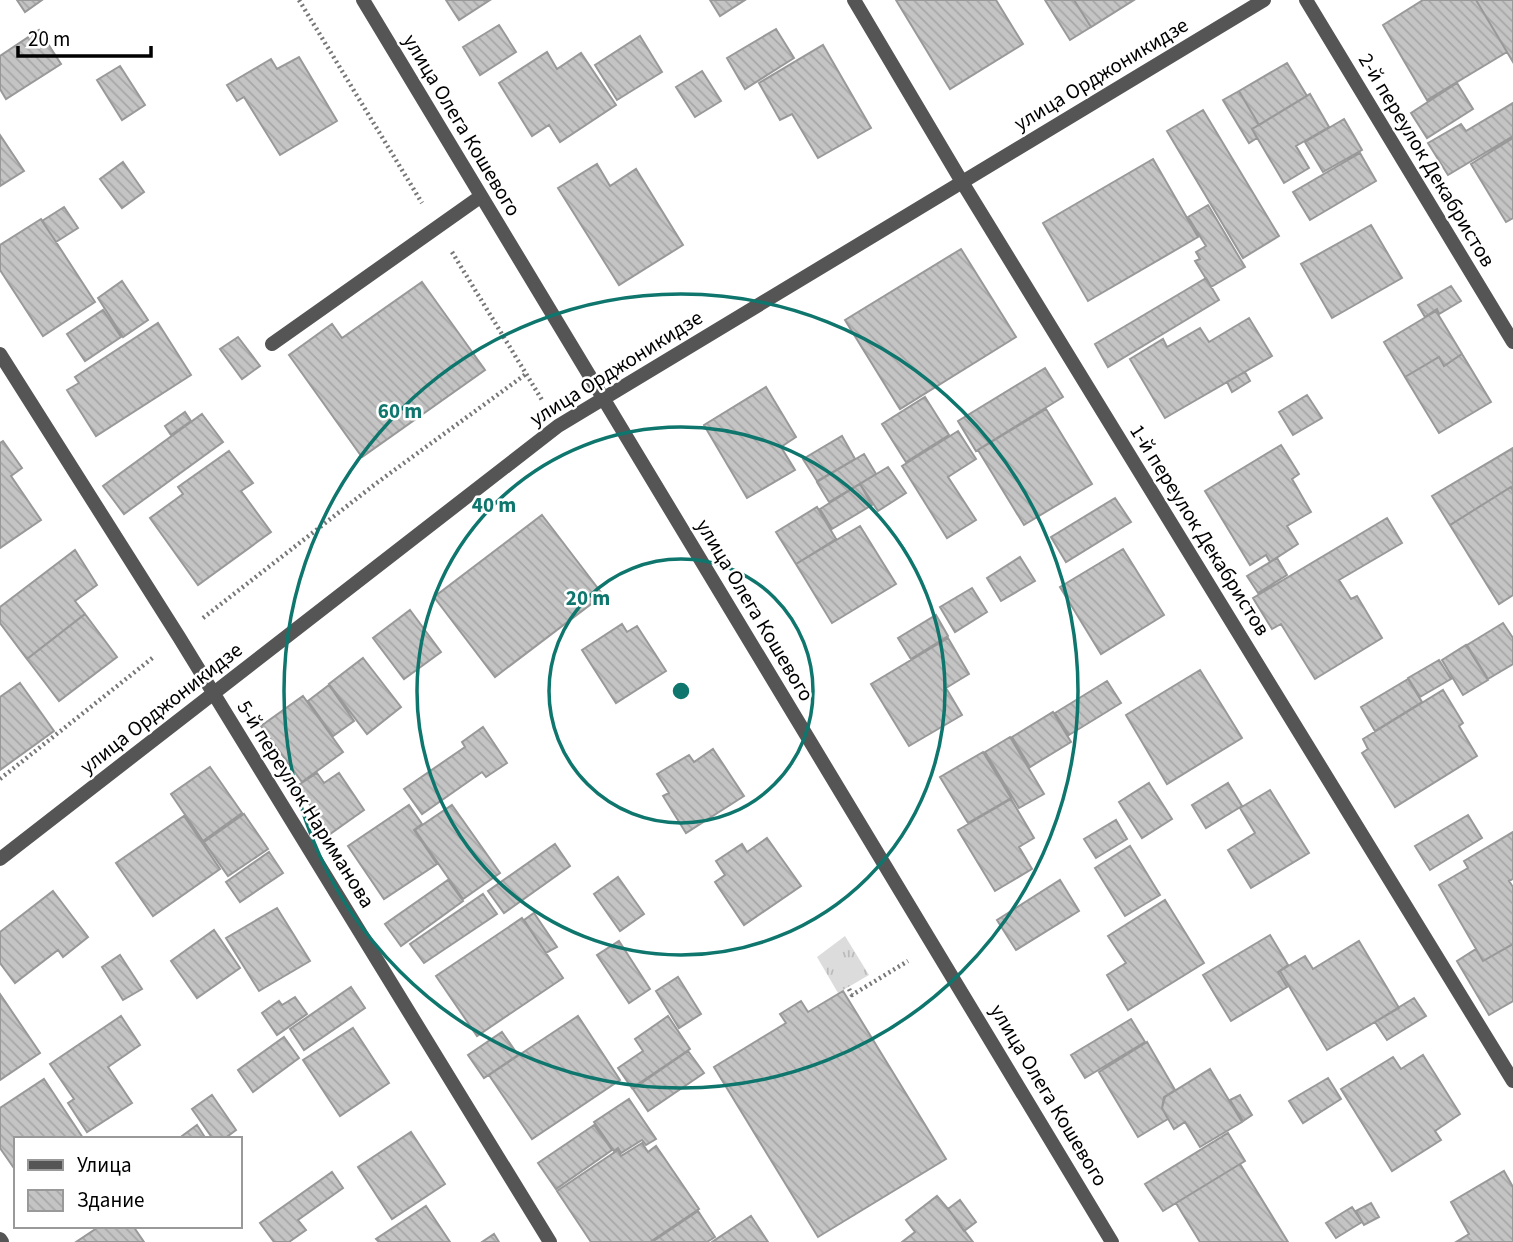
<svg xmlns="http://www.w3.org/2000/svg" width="1513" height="1242" font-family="'Source Sans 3',sans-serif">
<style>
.grass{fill:url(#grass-tufts)}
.building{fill:url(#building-back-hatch);stroke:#999;stroke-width:2}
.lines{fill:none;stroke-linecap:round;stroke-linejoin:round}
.path{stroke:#777;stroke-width:4.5;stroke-dasharray:2 3.5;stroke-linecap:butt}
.service{stroke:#555;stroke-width:14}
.minor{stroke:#555;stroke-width:14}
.ring{fill:none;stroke:#0f766e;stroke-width:3.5}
.labels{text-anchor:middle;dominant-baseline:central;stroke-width:5;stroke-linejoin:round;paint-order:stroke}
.street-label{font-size:21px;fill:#000;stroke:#fff}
.centre{fill:#0f766e;stroke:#fff;stroke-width:3.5}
.ring-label{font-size:21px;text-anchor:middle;font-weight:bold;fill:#0f766e;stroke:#fff;stroke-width:5;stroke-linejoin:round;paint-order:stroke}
</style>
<defs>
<pattern id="grass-tufts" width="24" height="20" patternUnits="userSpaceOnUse" patternTransform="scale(1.75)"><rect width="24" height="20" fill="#dcdcdc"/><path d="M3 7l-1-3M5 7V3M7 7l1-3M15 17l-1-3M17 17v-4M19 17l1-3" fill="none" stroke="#bbb"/></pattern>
<pattern id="building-back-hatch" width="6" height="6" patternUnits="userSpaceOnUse" patternTransform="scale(1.75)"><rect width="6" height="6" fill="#c4c4c4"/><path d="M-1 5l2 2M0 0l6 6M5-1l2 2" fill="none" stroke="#a7a7a7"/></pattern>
</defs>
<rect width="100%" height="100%" fill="#fff"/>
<path class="grass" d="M845,936L869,975L838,993L817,957Z"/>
<path class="building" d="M17,0H42L25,12Z
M446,0H490L459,20Z
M710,0H745L720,16Z
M896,0H996L1023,44L950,89Z
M1045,0H1074L1091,27L1070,40Z
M1074,0H1134L1091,27Z
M1423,0H1476L1507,52L1427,100L1383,25Z
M1476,0H1513V62L1507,52Z
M499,25L516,52L480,75L463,47Z
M776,29L794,58L745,89L727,58Z
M39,30L61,64L6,99L0,89V56Z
M640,36L662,72L617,100L595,65Z
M823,45L871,128L818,158L792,114L780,120L759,83Z
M547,52L557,69L581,53L616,105L560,142L549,125L532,136L499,83Z
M299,57L337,121L280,155L244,97L237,101L227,85L271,59L277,69Z
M1287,63L1307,96L1259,125L1239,91Z
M120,66L145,105L122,120L97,80Z
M702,71L721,101L695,117L676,87Z
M1457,83L1473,109L1427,138L1411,113Z
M1239,91L1259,125L1252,129L1257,138L1249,143L1223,100Z
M1310,94L1329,127L1296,146L1309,168L1284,183L1252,129Z
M1513,103V136L1448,175L1428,143L1461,124L1466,131Z
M1203,110L1279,236L1243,258L1167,131Z
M1344,119L1362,150L1323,172L1305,142Z
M0,135L24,171L0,186Z
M1513,138V218L1506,222L1471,164Z
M1360,153L1376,181L1310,220L1293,192Z
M1153,159L1198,237L1088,301L1043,223Z
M123,162L144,192L122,208L100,179Z
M597,164L610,186L636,169L683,245L619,285L558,188Z
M1208,205L1245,267L1211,287L1195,261L1200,259L1196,252L1206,246L1188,217Z
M64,207L78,228L56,242L42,221Z
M41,219L95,302L43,336L0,270V245Z
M1371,225L1402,278L1332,318L1301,264Z
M961,249L1016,337L900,409L845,320Z
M1206,278L1219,300L1108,367L1095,344Z
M122,281L148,320L123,337L98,298Z
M422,282L485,370L362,457L289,355L332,324L342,338Z
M1451,286L1461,301L1439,314L1437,309L1425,317L1418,305Z
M103,310L121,337L85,361L67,334Z
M1436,311L1462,354L1444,366L1439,357L1405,377L1384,342Z
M1249,318L1272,356L1165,418L1130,359L1163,339L1167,347L1200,328L1209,342Z
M158,323L191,375L96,436L67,390L79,383L75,377Z
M238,337L260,366L242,379L220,349Z
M1462,354L1491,402L1439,433L1405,377L1439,357L1444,366Z
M1045,368L1063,397L976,451L958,421Z
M1245,372L1250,381L1232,392L1227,382Z
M766,387L796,437L781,447L795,470L747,498L704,425Z
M1307,395L1322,418L1293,435L1279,412Z
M925,397L949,435L906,462L882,424Z
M1046,409L1092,484L1024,525L978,450Z
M185,412L191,421L171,435L165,426Z
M202,414L223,442L124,514L103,486Z
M958,431L976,459L948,477L976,520L947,538L902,466Z
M842,436L855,459L817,481L803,459Z
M3,441L22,468L11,476L41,520L0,548V443Z
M1281,445L1299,474L1292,479L1311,512L1287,526L1298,544L1270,562L1266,555L1250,565L1205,491Z
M1513,448V491L1511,487L1450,525L1432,496Z
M229,451L253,483L241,491L271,532L198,585L150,518L183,494L178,487Z
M864,454L876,474L829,502L817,482Z
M888,467L906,493L878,511L860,484Z
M860,484L872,505L832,529L820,509Z
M1511,487L1513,491V595L1499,604L1450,525Z
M1115,498L1131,522L1066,562L1051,537Z
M817,507L836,539L796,564L776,532Z
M542,515L603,595L495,677L434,597Z
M1387,518L1402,543L1339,580L1351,599L1357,596L1382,638L1315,679L1281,624L1272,629L1253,598Z
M860,526L896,584L832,623L796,564Z
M1123,549L1164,615L1101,654L1060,587Z
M75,550L97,585L75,601L85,614L27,659L0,623V607Z
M1020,557L1035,581L1001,601L987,578Z
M1277,558L1287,575L1258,593L1247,576Z
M972,588L987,612L955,632L940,607Z
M410,610L441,652L404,679L373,638Z
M85,614L117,657L59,701L27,659Z
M936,615L948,636L911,659L898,638Z
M1503,623L1513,638V664L1488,679L1467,645Z
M622,624L627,632L637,626L666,671L616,703L582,650Z
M948,638L969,674L946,688L962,715L909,746L871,684Z
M1466,645L1488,680L1463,695L1442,660Z
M363,658L401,707L367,734L329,684Z
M1439,660L1451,679L1420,697L1408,678Z
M1200,670L1242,738L1167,784L1126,715Z
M1408,679L1422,702L1375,731L1361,707Z
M1107,681L1121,703L1069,735L1055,713Z
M20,683L54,731L0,770V697Z
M329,685L354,721L333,736L308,701Z
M1443,690L1463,723L1459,726L1477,756L1395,807L1362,753L1368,749L1363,739Z
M303,696L343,752L302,782L261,726Z
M1053,712L1071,742L1030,767L1012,737Z
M483,727L507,763L486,777L482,772L422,814L404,789L465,747L462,742Z
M1010,737L1044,794L1019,808L985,752Z
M713,749L744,796L686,833L663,796L669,793L657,774L689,755L694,762Z
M983,752L1011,798L968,823L940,777Z
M210,767L242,813L203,841L171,794Z
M317,773L324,783L339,773L364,810L330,834L297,786Z
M1149,783L1172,819L1142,838L1119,802Z
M1228,783L1242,806L1206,828L1192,805Z
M1270,790L1309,853L1251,888L1228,850L1255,833L1240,808Z
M1011,799L1034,838L1019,847L1032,869L995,891L958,830Z
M409,805L422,824L414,830L437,864L384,899L348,846Z
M452,805L500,873L463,899L415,830Z
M244,814L268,849L228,876L204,842Z
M1468,815L1482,838L1430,870L1415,846Z
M184,816L220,869L153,916L116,863Z
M1116,820L1127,839L1096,858L1084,839Z
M1513,832V879L1509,881L1513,887V944L1483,961L1439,885L1468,868L1464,861Z
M767,838L801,886L744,925L715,882L725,875L716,861L742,844L747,852Z
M555,844L570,866L504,913L488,891Z
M1130,846L1160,895L1125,916L1095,868Z
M269,852L283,873L240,902L226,882Z
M618,877L644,914L620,931L594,894Z
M448,880L463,901L401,946L385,924Z
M1060,880L1079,911L1016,950L997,920Z
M53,891L88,937L63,957L58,950L15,983L0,963V932Z
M483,894L497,914L424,963L410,944Z
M1165,900L1204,963L1128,1010L1107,975L1126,963L1108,936Z
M277,908L310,961L259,991L226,938Z
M534,913L557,947L546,953L524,920Z
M522,918L563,978L477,1036L436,976Z
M214,930L240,968L197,998L171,961Z
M1270,935L1288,965L1278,972L1287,987L1231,1021L1203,975Z
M619,941L650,989L629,1003L597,955Z
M1359,941L1399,1008L1327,1050L1280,971L1305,956L1313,969Z
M1513,944V1001L1489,1015L1457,961L1476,949L1483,961Z
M120,955L142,989L123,1000L102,967Z
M678,977L701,1014L679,1028L656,991Z
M351,987L365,1008L304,1050L290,1029Z
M843,991L946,1159L818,1237L714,1067L786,1023L780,1014L801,1001L808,1012Z
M0,994L40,1053L0,1080Z
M295,997L307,1014L277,1035L262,1013L279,1001L282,1005Z
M1414,998L1426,1016L1387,1040L1375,1022Z
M121,1016L140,1045L108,1067L132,1103L87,1132L68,1103L74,1099L50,1064Z
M578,1016L620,1080L532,1139L489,1075Z
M668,1016L690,1049L632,1088L618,1068L643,1051L635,1039Z
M1131,1019L1145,1042L1085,1078L1071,1055Z
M353,1028L389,1083L340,1116L303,1060Z
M502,1032L518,1055L484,1078L468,1055Z
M284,1037L299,1058L253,1092L238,1070Z
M1147,1042L1175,1090L1164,1097L1162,1108L1168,1119L1138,1137L1099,1072Z
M688,1051L704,1073L648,1111L633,1089Z
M1423,1055L1460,1114L1435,1131L1441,1140L1392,1171L1341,1089L1393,1057L1401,1069Z
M1210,1069L1242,1122L1200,1147L1185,1122L1174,1129L1162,1108L1165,1097Z
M1328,1078L1341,1099L1303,1123L1289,1101Z
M44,1079L83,1138L16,1139V1171L0,1148V1108Z
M212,1095L236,1130L224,1139H213L192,1109Z
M1240,1095L1252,1115L1243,1121L1230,1100Z
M629,1099L656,1139L646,1145L642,1140L621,1153L618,1148L614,1151L594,1122Z
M197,1125L206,1139H178Z
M594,1125L612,1150L556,1189L538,1163Z
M411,1132L445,1184L392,1219L358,1167Z
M1228,1133L1245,1161L1163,1211L1145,1184Z
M642,1143L648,1152L656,1146L699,1209L650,1242H591L557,1191L618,1150L621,1156Z
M1240,1164L1288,1242H1200L1176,1203Z
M1504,1171L1513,1187V1242H1456L1469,1234L1451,1202Z
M332,1172L343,1188L298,1220L306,1230L289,1242H274L260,1223Z
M937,1196L948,1209L973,1242H902L915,1232L906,1220Z
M960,1200L976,1222L964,1231L948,1209Z
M1371,1203L1379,1217L1364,1225L1356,1211Z
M426,1206L450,1242H379L376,1239Z
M1352,1207L1362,1222L1336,1238L1326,1223Z
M698,1211L715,1237L707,1242H652Z
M751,1216L768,1242H712Z
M100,1226H133L144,1242H76Z
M494,1234L499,1242H482Z"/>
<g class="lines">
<path class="path" d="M299,0L422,203
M452,252L542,400
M203,618L378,482L526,374
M0,779L155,656
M849,989L852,995L908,961"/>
<path class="service" d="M272,344L480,197"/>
<path class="minor" d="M363,0L1112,1242
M854,0L962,182L1513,1081
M1306,0L1513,342
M0,354L179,637L550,1242
M0,859L558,426L1264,0
M0,1239L2,1242"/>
</g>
<g class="ring">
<circle cx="681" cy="691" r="132"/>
<circle cx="681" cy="691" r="264"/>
<circle cx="681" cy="691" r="397"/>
</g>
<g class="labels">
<g class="street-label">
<text transform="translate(1101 74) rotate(-31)">улица Орджоникидзе</text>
<text transform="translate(462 125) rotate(59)">улица Олега Кошевого</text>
<text transform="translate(1427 160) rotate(59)">2-й переулок Декабристов</text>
<text transform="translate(616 368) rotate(-32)">улица Орджоникидзе</text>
<text transform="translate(1200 530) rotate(58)">1-й переулок Декабристов</text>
<text transform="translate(755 610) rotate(59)">улица Олега Кошевого</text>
<text transform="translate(161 708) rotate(-38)">улица Орджоникидзе</text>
<text transform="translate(306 804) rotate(58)">5-й переулок Нариманова</text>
<text transform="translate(1049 1095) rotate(59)">улица Олега Кошевого</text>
</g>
</g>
<circle cx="681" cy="691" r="10" class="centre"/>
<g class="ring-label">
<text x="400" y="418">60 m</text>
<text x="494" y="512">40 m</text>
<text x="588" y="605">20 m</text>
</g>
<rect x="14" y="1137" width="228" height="91" fill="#ffffff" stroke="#999999" stroke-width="2"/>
<rect x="28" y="1160" width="35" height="10" fill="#555555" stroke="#999999" stroke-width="2"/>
<text x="77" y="1172" font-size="21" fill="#000000">Улица</text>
<rect x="28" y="1190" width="35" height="21" fill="url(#building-back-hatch)" stroke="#999999" stroke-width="2"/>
<text x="77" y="1207" font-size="21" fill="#000000">Здание</text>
<path d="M18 46v10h133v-10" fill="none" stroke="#000000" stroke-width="3.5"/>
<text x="28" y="46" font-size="21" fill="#000000" stroke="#ffffff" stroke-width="5" paint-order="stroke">20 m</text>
</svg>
